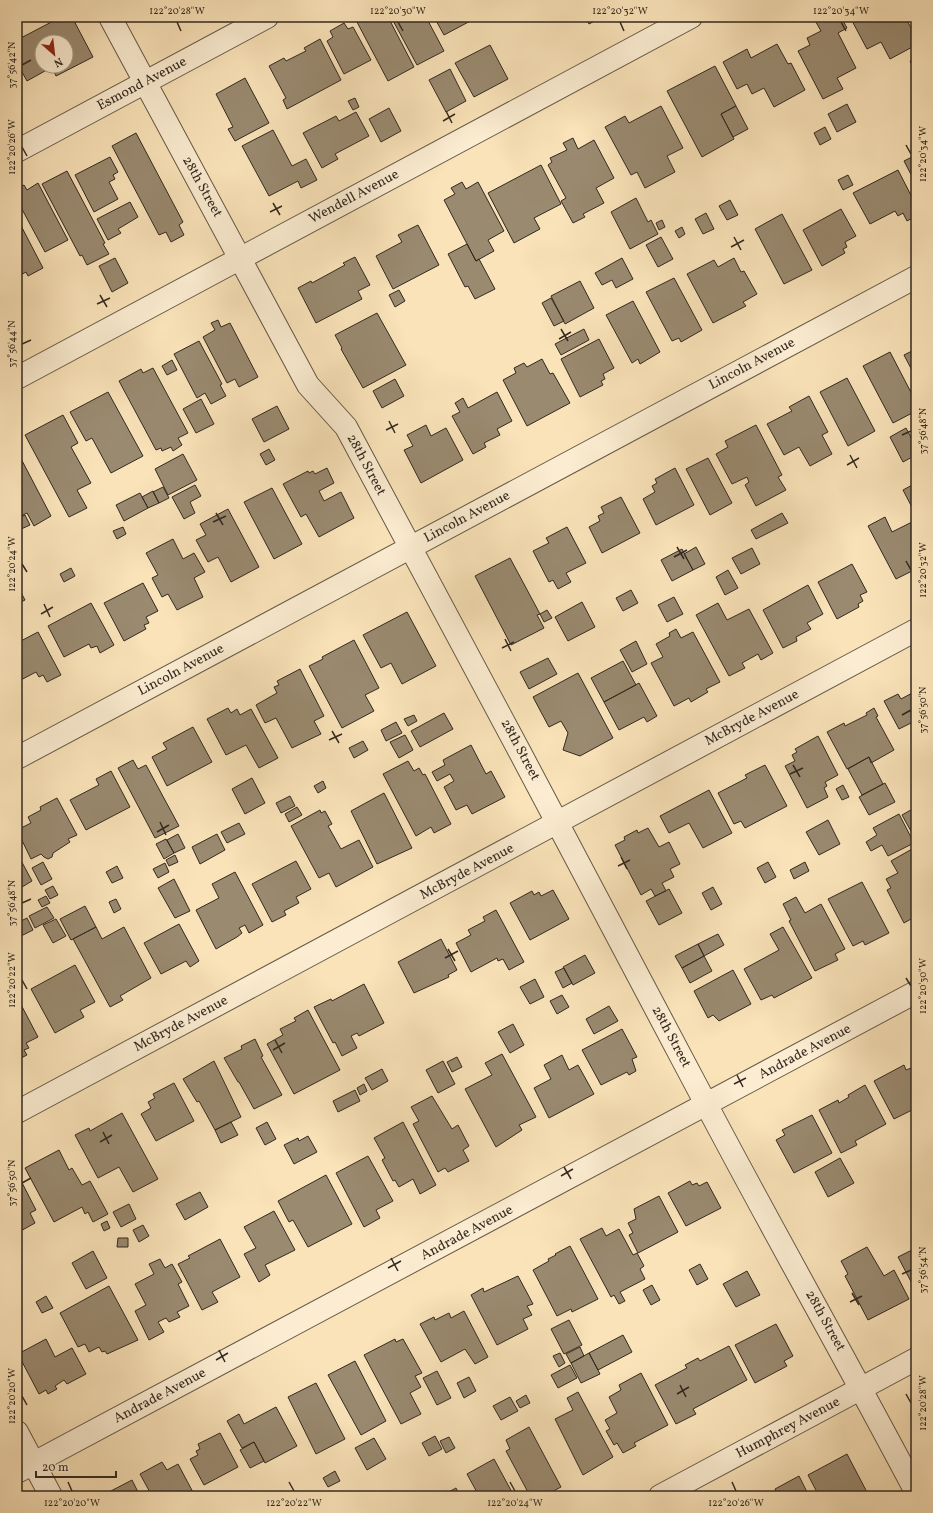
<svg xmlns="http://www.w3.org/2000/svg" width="933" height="1513" font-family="Vollkorn,serif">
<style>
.building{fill:#9a8a70;stroke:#322920;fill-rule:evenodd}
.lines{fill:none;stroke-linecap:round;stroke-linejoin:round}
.minor-casing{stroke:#645846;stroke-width:24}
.tertiary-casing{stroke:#645846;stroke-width:24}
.minor{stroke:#fcedd2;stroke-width:22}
.tertiary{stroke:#fcedd2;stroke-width:22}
.ticks{fill:none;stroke:#322920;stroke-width:1.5}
.labels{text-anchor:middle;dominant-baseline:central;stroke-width:3;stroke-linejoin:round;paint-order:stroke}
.street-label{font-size:14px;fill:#322920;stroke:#fcedd2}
.neatline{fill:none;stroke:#322920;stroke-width:1.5}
.ticks-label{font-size:10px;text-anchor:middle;fill:#322920}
</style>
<rect width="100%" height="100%" fill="#fae3b9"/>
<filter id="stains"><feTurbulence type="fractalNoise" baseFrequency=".005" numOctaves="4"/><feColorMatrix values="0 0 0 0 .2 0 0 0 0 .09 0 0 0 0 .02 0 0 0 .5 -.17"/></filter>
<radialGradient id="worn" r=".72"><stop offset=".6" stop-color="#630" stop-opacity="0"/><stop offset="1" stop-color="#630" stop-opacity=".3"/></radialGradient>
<path class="building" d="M61,17H72L93,57L56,76L52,67L27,81L17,63V40ZM42,42H66V66H42Z
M366,17H388L414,67L388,81L357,22Z
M391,17H426L444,51L417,65Z
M434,17H478L444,35Z
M585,17H602L589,24Z
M813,17H841L847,28L838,33L856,68L837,78L843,89L823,99L798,51L810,45L807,38L821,31Z
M850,17H905L916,37V45L890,59L881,42L867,49Z
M344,23L348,29L353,27L371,60L344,74L327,41L333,37L330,31Z
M320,39L341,80L287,109L283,100L286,98L269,66L284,58L286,61L306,51L304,48Z
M777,44L788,64L791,63L805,90L774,107L764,88L752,94L747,84L737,89L723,62L747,49L751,58Z
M490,45L508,79L474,97L455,63Z
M916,58V72L910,61Z
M715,66L736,106L721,114L734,139L702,157L667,91Z
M450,69L466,101L446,112L429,80Z
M245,78L269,123L235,141L228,129L233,127L216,94Z
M355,98L359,107L353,110L348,101Z
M847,104L856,122L837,132L828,114Z
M661,106L683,148L667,156L675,172L645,188L637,172L631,175L605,127L625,116L629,123Z
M736,106L748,129L733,137L721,114Z
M389,108L401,131L381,142L369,119Z
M356,112L369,136L335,154L338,159L322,168L303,133L336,116L339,121Z
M825,127L831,139L820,145L814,133Z
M273,130L292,166L306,159L317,180L301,188L298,181L269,196L242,146Z
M136,133L183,222L179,225L184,235L171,242L166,232L159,235L112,146Z
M573,138L578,149L594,140L614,178L596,188L604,203L583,214L585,217L573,223L561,201L566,198L548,165L552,162L550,158L567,150L563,143Z
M916,155V184L904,161Z
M110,157L118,172L113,175L115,179L109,182L118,199L94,212L75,175Z
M541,165L561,204L534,218L540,229L514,243L488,193Z
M898,170L916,205V216L907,221L903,213L898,216L895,211L870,224L853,193Z
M67,171L105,243L103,244L109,254L87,265L82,255L80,256L42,184Z
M848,175L853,185L843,190L838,180Z
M462,182L466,189L478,182L504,231L488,240L494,251L476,261L444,200L455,194L451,188Z
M38,183L68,240L45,252L17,200V189L24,185L27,190Z
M636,198L648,222L651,220L658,234L630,249L611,212Z
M730,200L738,215L727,220L719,206Z
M130,202L138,217L118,229L121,233L108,240L97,219Z
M841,209L856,236L845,242L847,247L843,249L845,253L822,266L803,230Z
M706,213L714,229L703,234L695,219Z
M782,214L812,270L784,284L755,229Z
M17,218L43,268L28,276L26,272L17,277Z
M662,220L665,227L659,230L656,223Z
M418,225L439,265L393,289L376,256L402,242L398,235Z
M682,227L685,234L679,238L675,231Z
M661,237L673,259L658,267L646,245Z
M467,244L476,261L479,259L495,289L475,299L468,286L465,287L448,254Z
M355,257L370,285L358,291L362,299L316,323L298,288L311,281L312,283L345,265L343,263Z
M115,258L128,283L112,292L99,266Z
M622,258L633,279L616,288L612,280L602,285L595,273Z
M734,258L741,272L744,271L757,294L743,302L746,306L713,323L687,274L714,260L718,267Z
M674,278L702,330L681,342L679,338L672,341L646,292Z
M580,281L594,308L565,324L551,296Z
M399,290L405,301L395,307L389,295Z
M551,298L564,321L554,326L542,303Z
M633,301L660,352L640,364L638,359L632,363L606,315Z
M377,313L406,365L363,388L341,349L342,348L335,335Z
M218,320L221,327L230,323L258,377L239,387L235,379L227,383L203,337L215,330L211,323Z
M584,329L589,340L561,355L555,344Z
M599,339L614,368L603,374L605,379L601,381L603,385L580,397L561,359Z
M199,341L222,384L220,385L226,396L211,404L205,393L197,398L174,354Z
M916,349V378L904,355Z
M890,352L916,402V411L893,423L863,366Z
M542,359L550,374L553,373L570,403L527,426L503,380L516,373L514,368L524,363L527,367Z
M172,360L177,370L167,375L162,366Z
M153,368L188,433L178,438L182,445L173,451L171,447L162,451L161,448L156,450L119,381L141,369L143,373Z
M847,378L875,431L848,446L820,392Z
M395,379L404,396L382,408L373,391Z
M108,392L143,456L111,473L92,438L86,441L70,412Z
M497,392L512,421L497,429L500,435L484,443L486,447L473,454L452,416L460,412L455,403L463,398L468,408Z
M809,396L828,432L822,435L832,454L810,466L799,447L784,455L767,424L792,411L789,407Z
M201,399L214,424L196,433L183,409Z
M277,406L289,429L264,442L252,419Z
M63,415L78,443L71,447L91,483L77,490L87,508L69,517L25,435Z
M426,425L431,436L446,428L463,460L421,483L404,450L413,446L407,435Z
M756,425L782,475L778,477L786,490L756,506L745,485L749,482L747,477L732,484L716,454L728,447L725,441Z
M906,428L916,447V455L903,462L890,437Z
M269,449L275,460L266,465L260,454Z
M17,451L51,516L34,526L27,513L17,518Z
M183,454L197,480L168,495L155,469Z
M708,458L732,503L710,515L686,469Z
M327,468L334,483L319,491L324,501L341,492L354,518L319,537L306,514L301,517L283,484L308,471L309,473L313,471L315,474Z
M675,468L694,505L656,525L643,499L655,492L652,486L657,483L655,479Z
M916,483V515L903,490Z
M195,485L201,496L190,502L195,513L184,519L172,497Z
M163,487L169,498L159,503L153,492Z
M272,488L302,544L274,559L244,502Z
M153,491L159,503L148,508L142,497Z
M140,493L148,508L124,521L116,505Z
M621,497L640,533L602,553L589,527L600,521L598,516L604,513L601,507Z
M228,509L259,567L231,582L218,557L208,562L196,540L206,535L200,524Z
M782,513L788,523L756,539L751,530Z
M25,515L30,525L19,530L17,519Z
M885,517L892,532L912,522L916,530V569L896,579L868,526Z
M123,527L126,534L117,539L113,531Z
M567,527L586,563L566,573L571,582L558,589L553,580L549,582L533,551L549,543L546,538Z
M173,539L183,559L194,553L205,572L194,578L203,597L177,610L168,594L162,597L152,578L158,575L146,553Z
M696,547L705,564L693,570L684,554Z
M752,548L760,564L741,574L732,558Z
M682,549L693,570L672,581L661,560Z
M510,558L540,614L537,615L544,628L511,645L475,576Z
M852,564L867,592L860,595L863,601L858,604L859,607L837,619L818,582Z
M71,568L75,576L64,582L60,574Z
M728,570L738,588L725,595L716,577Z
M143,583L158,611L146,617L149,623L144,625L146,629L124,641L104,603Z
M17,585L25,600L17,604Z
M808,585L823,614L807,623L811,629L796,637L797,641L783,648L763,610Z
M631,590L638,603L623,611L616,598Z
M674,597L683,614L667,622L658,605Z
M582,602L595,627L568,641L555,617Z
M91,603L114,645L100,653L97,646L91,648L89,644L64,657L48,626Z
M718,603L727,620L749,609L773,653L761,660L758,654L742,663L745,668L729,676L696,615Z
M547,610L552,618L544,622L540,614Z
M407,612L436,666L402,684L391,663L381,668L363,635Z
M676,629L681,638L693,632L720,682L706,689L708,692L691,702L689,698L674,706L651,663L663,657L656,644L670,636L669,633Z
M38,632L61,675L47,682L43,675L39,677L36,672L17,682V643Z
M354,640L379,688L365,695L374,711L342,728L309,666L323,659L322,657Z
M636,641L647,664L632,672L620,650Z
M548,658L557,674L529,689L520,672Z
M623,661L636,685L604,702L591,678Z
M300,669L324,716L314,721L321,734L292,748L276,718L265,723L256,705L277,693L274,687L279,685L277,681Z
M578,673L613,738L580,756L563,750L568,733L561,721L549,727L533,697Z
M639,683L657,716L647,722L644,717L619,730L604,702Z
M916,691V733L911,723L899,729L884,701L898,694L901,699Z
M228,708L231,713L237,709L240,715L251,709L278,758L259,768L246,745L226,755L207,719Z
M874,708L878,716L876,717L894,750L871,763L869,757L847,769L827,732L844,723L845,726L867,715L866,713Z
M444,713L453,729L420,747L411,731Z
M414,715L417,721L408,726L404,719Z
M396,722L402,733L386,741L381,730Z
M193,727L212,762L167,786L152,757L167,749L163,743Z
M405,735L413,750L399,758L390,742Z
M818,736L838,775L825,782L827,786L824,788L828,797L807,808L785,766L795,761L792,755L797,752L795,749Z
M363,741L368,750L354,758L349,748Z
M471,745L486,774L491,771L505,797L472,814L467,805L456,810L444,787L454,781L450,774L437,781L432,772L445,765L443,760Z
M869,757L883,784L862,795L848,769Z
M133,760L138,769L146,765L179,826L155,838L118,768Z
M408,761L414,771L419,768L423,775L425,774L451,824L434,833L431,827L416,836L383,774Z
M765,765L787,806L745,828L741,821L734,824L718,793L747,778L745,775Z
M111,771L130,807L86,830L70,800L99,785L96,779Z
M252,778L265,803L245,814L232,789Z
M323,781L326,788L318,793L314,786Z
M885,783L895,802L869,815L859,797Z
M843,785L849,797L842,800L836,789Z
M709,790L732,833L703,848L689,823L669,833L660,816Z
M384,793L412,848L377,864L351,811Z
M290,796L295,806L281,813L276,803Z
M57,798L77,835L68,839L70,842L53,853L52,857L48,859L44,857L41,854L31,859L17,830L31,823L28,817L41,810L40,807Z
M297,807L302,815L289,822L285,814Z
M916,807V830L912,833L902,815Z
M320,810L321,813L325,811L332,824L328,826L341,849L359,840L373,867L336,887L329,873L319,878L291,826Z
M899,814L914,843L888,856L882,845L871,851L866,842L877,835L873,828Z
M828,820L840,844L819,855L806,832Z
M239,823L245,834L227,843L221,832Z
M648,828L659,847L669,842L680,864L670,869L674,877L662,883L666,891L655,896L651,889L641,895L615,845L625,840L624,837L637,830L638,833Z
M178,834L185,848L174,853L167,840Z
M217,834L225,850L200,864L192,847Z
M166,839L174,853L164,859L156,844Z
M912,849L916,856V923L914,924L911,919L904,923L887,890L891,888L886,879L898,873L891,861Z
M17,853L32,881L17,890Z
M175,855L178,862L169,866L166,860Z
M296,861L311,889L296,897L299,903L284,911L286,915L272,922L252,884Z
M43,862L52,879L41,885L32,868Z
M768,862L776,877L765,883L757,868Z
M805,862L809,871L794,879L790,870Z
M165,863L169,872L158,878L153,869Z
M117,866L123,878L112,883L106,872Z
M235,872L263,925L249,933L245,925L239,928L242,933L237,937L216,949L196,910L219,898L212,884Z
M174,879L190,911L175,918L158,888Z
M862,882L889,933L865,945L863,941L853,946L828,899Z
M53,886L58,895L50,899L45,890Z
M713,887L722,904L711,910L702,893Z
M669,889L682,913L659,925L646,901Z
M553,890L569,919L530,940L510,903L532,891L534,895L539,892L541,896Z
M46,896L50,903L42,907L38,900Z
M796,897L805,913L821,904L845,949L835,954L838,960L815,971L789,921L791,920L783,904Z
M116,899L121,909L114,913L109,902Z
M85,906L96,927L71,940L60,919Z
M47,907L54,918L35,928L29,916Z
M496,910L524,962L509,970L503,959L498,961L497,958L471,972L456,943L471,935L468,930L485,921L483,917Z
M27,918L33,930L17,938V923Z
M56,919L66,936L53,943L43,925Z
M179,924L199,961L190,967L186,961L161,974L144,943Z
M96,927L102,939L124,927L151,978L120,996L123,1000L110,1007L73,939Z
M783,927L812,978L774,998L772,995L761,1000L744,969L779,950L770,934Z
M718,934L724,945L704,956L698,944Z
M441,939L457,970L448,975L449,977L414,993L398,962Z
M698,944L704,956L682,968L675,956Z
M585,955L595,973L573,985L563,967Z
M704,956L712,971L690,983L682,968Z
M75,965L95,1002L80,1010L84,1017L55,1033L31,989Z
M564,968L572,983L563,988L555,972Z
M733,970L751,1004L719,1021L713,1015L708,1018L694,991Z
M535,979L544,997L530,1004L520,987Z
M364,984L384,1023L359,1036L357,1033L351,1036L357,1048L342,1056L335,1042L333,1043L314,1007L331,999L332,1001Z
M562,995L569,1007L557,1014L550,1001Z
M17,997L38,1037L26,1043L29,1048L24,1050L27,1055L17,1060Z
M609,1006L618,1021L594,1034L586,1019Z
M308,1010L340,1070L294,1094L267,1044L283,1035L280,1029L296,1021L294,1018Z
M513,1024L524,1045L510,1053L498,1032Z
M622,1029L637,1057L632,1059L636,1071L629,1075L627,1072L601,1085L582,1050Z
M255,1039L263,1056L261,1057L282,1095L254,1109L239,1082H238L224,1058L242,1049L241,1046Z
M502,1054L536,1117L519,1125L522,1130L496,1147L465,1089L492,1075L485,1063Z
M562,1055L569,1070L578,1065L594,1094L549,1118L534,1088L551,1079L544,1065Z
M457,1057L462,1067L452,1072L447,1062Z
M214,1061L241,1117L215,1130L199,1101L197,1102L183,1079Z
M443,1061L455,1084L438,1093L426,1070Z
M904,1065L906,1070L914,1067L916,1071V1108L894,1119L874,1081Z
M382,1069L388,1081L372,1090L365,1078Z
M174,1083L194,1121L156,1141L141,1114L151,1108L148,1102L155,1098L153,1094Z
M364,1084L367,1091L360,1095L357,1088Z
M865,1085L886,1124L855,1141L857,1145L841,1153L819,1110L838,1100L839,1103L849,1097L848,1095Z
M355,1090L360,1101L338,1112L333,1101Z
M432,1096L452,1129L458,1125L469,1146L463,1150L469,1161L448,1172L445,1168L438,1172L413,1124L419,1121L411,1107Z
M122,1113L158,1179L133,1192L119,1167L98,1178L75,1135L89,1128L90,1131Z
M812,1115L832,1153L794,1173L776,1140L785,1135L782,1130Z
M231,1122L238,1135L221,1143L215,1130Z
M267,1122L276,1139L265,1145L256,1128Z
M403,1122L436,1185L420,1194L413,1179L399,1187L395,1180L393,1181L382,1160L385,1158L374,1138Z
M308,1136L317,1152L294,1164L284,1145L298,1138L299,1141Z
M59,1150L69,1170L72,1168L82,1185L90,1181L108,1214L93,1222L88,1212L85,1214L82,1207L54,1222L25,1168Z
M368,1156L393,1201L376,1210L380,1218L364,1227L336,1173Z
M840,1158L854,1183L828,1197L815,1172Z
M17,1173L36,1210L30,1213L35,1223L17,1233Z
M326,1175L352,1224L308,1247L293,1220L289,1222L278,1201Z
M690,1181L692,1185L697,1183L699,1186L707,1182L721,1208L686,1226L668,1193Z
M200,1192L208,1207L185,1220L176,1204Z
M659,1196L678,1232L638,1253L629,1235L633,1233L628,1223L636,1219L634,1209Z
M129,1204L136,1219L121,1227L113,1212Z
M274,1211L295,1250L265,1265L270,1275L259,1282L244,1254L256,1248L244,1227Z
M107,1221L110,1228L104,1231L101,1224Z
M143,1225L149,1236L139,1242L133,1230Z
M602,1228L606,1236L619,1229L633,1255L637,1253L644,1266L640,1269L645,1279L620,1292L625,1301L619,1304L614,1295L611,1297L580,1239Z
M118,1238H128V1247H117Z
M220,1239L240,1277L212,1292L218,1302L202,1310L178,1264L190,1258L188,1256Z
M570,1246L598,1299L572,1312L571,1309L557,1316L533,1270L549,1261L548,1259L556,1255L555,1254Z
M867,1247L884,1276L894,1270L909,1299L868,1320L845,1276L848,1274L841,1261Z
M916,1248V1291L898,1257Z
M93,1251L107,1278L86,1289L72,1263Z
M160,1259L165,1268L172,1264L182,1282L178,1284L189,1306L177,1312L180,1317L169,1322L166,1318L158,1322L164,1332L149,1340L135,1311L146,1305L135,1284L154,1274L149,1264Z
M700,1264L708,1279L697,1285L689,1270Z
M747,1271L760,1295L736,1307L723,1284Z
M17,1272L22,1282L17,1285Z
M518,1276L533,1304L527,1306L532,1315L523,1319L528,1329L497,1345L471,1295L483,1288L484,1292Z
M652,1285L660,1300L651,1305L643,1290Z
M109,1286L138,1340L107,1354L105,1351L102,1352L99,1347L89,1352L85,1344L78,1347L60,1313Z
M46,1296L53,1308L42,1313L36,1302Z
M464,1311L488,1357L475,1364L465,1349L441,1362L420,1324L434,1317L435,1320L449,1313L451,1318Z
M569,1320L582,1345L564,1354L551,1329Z
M776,1324L793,1356L784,1361L787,1366L755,1383L735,1345Z
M623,1335L632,1352L598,1370L589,1353Z
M46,1339L55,1357L72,1348L86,1374L67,1384L64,1380L55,1386L57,1389L48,1394L46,1390L39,1394L18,1354Z
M395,1339L396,1342L403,1339L422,1373L415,1376L421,1387L410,1393L421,1414L401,1424L364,1355Z
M729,1346L747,1380L693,1409L696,1414L676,1424L655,1385L687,1368L685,1365L698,1358L700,1361Z
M580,1347L584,1356L571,1363L566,1354Z
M560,1353L565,1363L559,1367L553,1356Z
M589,1353L600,1374L581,1383L571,1363Z
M355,1361L386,1421L361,1435L328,1375Z
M570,1365L577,1378L558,1388L551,1375Z
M437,1371L451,1398L437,1405L423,1378Z
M641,1373L668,1425L634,1443L636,1446L623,1453L617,1443L614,1445L606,1431L610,1429L605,1420L617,1413L609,1397L621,1390L619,1385Z
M469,1377L476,1391L464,1398L457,1383Z
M316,1383L345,1439L316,1454L288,1397Z
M578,1392L613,1457L583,1475L555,1419L573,1410L567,1398Z
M526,1395L530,1403L520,1408L516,1401Z
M510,1397L518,1411L501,1420L493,1406Z
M276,1407L297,1446L265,1463L254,1442L242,1448L227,1421L239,1414L244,1424Z
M529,1427L561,1487L544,1496H530L506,1451L510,1449L506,1440Z
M220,1433L238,1467L204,1485L190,1459L198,1455L196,1451L200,1449L198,1444Z
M435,1436L442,1449L429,1456L422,1443Z
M449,1437L455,1448L446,1453L440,1441Z
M374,1438L386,1459L367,1470L355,1448Z
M254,1442L264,1461L250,1468L240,1450Z
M847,1454L869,1496H819L808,1475Z
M494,1459L514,1496H479L467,1474Z
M162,1462L167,1470L178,1464L195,1496H152L140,1474Z
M335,1471L340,1481L328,1487L323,1478Z
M799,1476L809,1496H778L775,1489Z
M132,1480L140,1496H109L107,1493Z
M456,1488L460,1496H441Z"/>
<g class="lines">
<defs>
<path id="minor" d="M110,17L308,385L346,427C467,651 586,877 705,1102C774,1233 847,1361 916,1492
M17,151L267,17
M17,378L691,17
M17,758L916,277
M17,1112L916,630
M17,1472L916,992
M660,1496L916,1359"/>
<path id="tertiary" d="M17,1432L51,1496"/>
</defs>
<use href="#minor" class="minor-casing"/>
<use href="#tertiary" class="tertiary-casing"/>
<use href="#minor" class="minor"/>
<use href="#tertiary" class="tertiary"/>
</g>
<path class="ticks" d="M177,22L181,31M398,22L403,31M620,22L624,31M841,22L846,31M22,65L31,60M446,111L452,123M443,121L455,114M906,145L911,154M22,147L27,156M273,203L280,215M270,212L282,206M734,237L741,250M731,247L744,240M100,295L107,307M97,304L110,298M561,329L568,341M559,339L571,332M22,344L31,340M389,421L395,433M386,430L398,424M902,435L911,431M850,455L857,468M847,465L859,458M216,513L223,525M213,522L226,516M677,547L684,559M674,557L687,550M906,561L911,570M22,564L27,572M44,604L50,617M41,614L53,607M505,639L511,651M502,648L514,642M902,715L911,710M332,731L339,743M329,740L342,734M793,765L800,777M790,774L803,768M160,822L166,835M157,832L169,825M621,857L627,869M618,866L630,860M22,903L31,899M448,949L455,961M445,958L458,951M906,978L911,986M22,980L27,989M275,1040L282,1053M273,1050L285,1043M737,1075L743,1087M734,1084L746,1078M103,1132L109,1144M100,1142L112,1135M564,1167L571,1179M561,1176L573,1169M22,1183L31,1178M391,1258L398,1271M388,1268L401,1261M902,1274L911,1270M852,1293L859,1305M850,1302L862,1296M219,1350L225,1362M216,1360L228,1353M680,1385L686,1397M677,1394L689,1387M906,1394L911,1403M22,1396L27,1405M68,1482L72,1491M289,1482L294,1491M510,1482L515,1491M732,1482L736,1491"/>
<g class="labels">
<g class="street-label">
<text transform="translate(142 84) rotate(-28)">Esmond Avenue</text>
<text transform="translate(202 187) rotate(61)">28th Street</text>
<text transform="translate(354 197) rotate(-28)">Wendell Avenue</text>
<text transform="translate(752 364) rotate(-28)">Lincoln Avenue</text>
<text transform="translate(366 465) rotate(62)">28th Street</text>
<text transform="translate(467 517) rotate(-28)">Lincoln Avenue</text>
<text transform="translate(181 670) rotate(-28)">Lincoln Avenue</text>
<text transform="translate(752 718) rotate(-28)">McBryde Avenue</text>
<text transform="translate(520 750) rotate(62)">28th Street</text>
<text transform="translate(467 872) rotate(-28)">McBryde Avenue</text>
<text transform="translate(181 1024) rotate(-28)">McBryde Avenue</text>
<text transform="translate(671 1037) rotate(62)">28th Street</text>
<text transform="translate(805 1052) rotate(-28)">Andrade Avenue</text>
<text transform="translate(467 1233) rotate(-28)">Andrade Avenue</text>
<text transform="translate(825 1321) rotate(61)">28th Street</text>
<text transform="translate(160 1396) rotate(-28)">Andrade Avenue</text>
<text transform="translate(788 1428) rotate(-28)">Humphrey Avenue</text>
</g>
</g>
<rect width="933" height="1513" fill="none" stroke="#fae3b9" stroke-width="44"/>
<g transform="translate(54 54) rotate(152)"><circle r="19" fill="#fcedd2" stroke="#ab9f8b"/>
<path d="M0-3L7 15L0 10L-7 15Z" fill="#8f2418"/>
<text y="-6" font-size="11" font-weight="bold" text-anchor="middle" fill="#322920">N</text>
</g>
<path d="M36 1471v6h80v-6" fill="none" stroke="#322920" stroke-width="2"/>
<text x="42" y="1471" font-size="12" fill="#322920" stroke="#fcedd2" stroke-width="3" paint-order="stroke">20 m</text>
<rect x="22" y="22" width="889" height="1469" class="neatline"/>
<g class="ticks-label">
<text x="177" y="14">122°20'28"W</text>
<text x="398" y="14">122°20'30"W</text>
<text x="620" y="14">122°20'32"W</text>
<text x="841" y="14">122°20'34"W</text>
<text transform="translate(11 65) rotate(-90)" y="4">37°56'42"N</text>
<text transform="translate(11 147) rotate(-90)" y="4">122°20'26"W</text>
<text transform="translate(922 154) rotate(-90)" y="4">122°20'34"W</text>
<text transform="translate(11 344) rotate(-90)" y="4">37°56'44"N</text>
<text transform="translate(922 431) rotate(-90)" y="4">37°56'48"N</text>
<text transform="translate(11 564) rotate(-90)" y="4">122°20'24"W</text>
<text transform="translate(922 570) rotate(-90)" y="4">122°20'32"W</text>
<text transform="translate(922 710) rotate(-90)" y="4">37°56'50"N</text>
<text transform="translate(11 903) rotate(-90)" y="4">37°56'48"N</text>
<text transform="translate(11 980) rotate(-90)" y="4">122°20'22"W</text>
<text transform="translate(922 986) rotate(-90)" y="4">122°20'30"W</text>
<text transform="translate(11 1183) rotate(-90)" y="4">37°56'50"N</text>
<text transform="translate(922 1270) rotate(-90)" y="4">37°56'54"N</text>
<text transform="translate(11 1396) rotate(-90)" y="4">122°20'20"W</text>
<text transform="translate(922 1403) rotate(-90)" y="4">122°20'28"W</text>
<text x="72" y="1506">122°20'20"W</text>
<text x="294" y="1506">122°20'22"W</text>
<text x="515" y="1506">122°20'24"W</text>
<text x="736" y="1506">122°20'26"W</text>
</g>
<rect width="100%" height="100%" filter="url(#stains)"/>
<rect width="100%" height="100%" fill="url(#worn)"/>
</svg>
